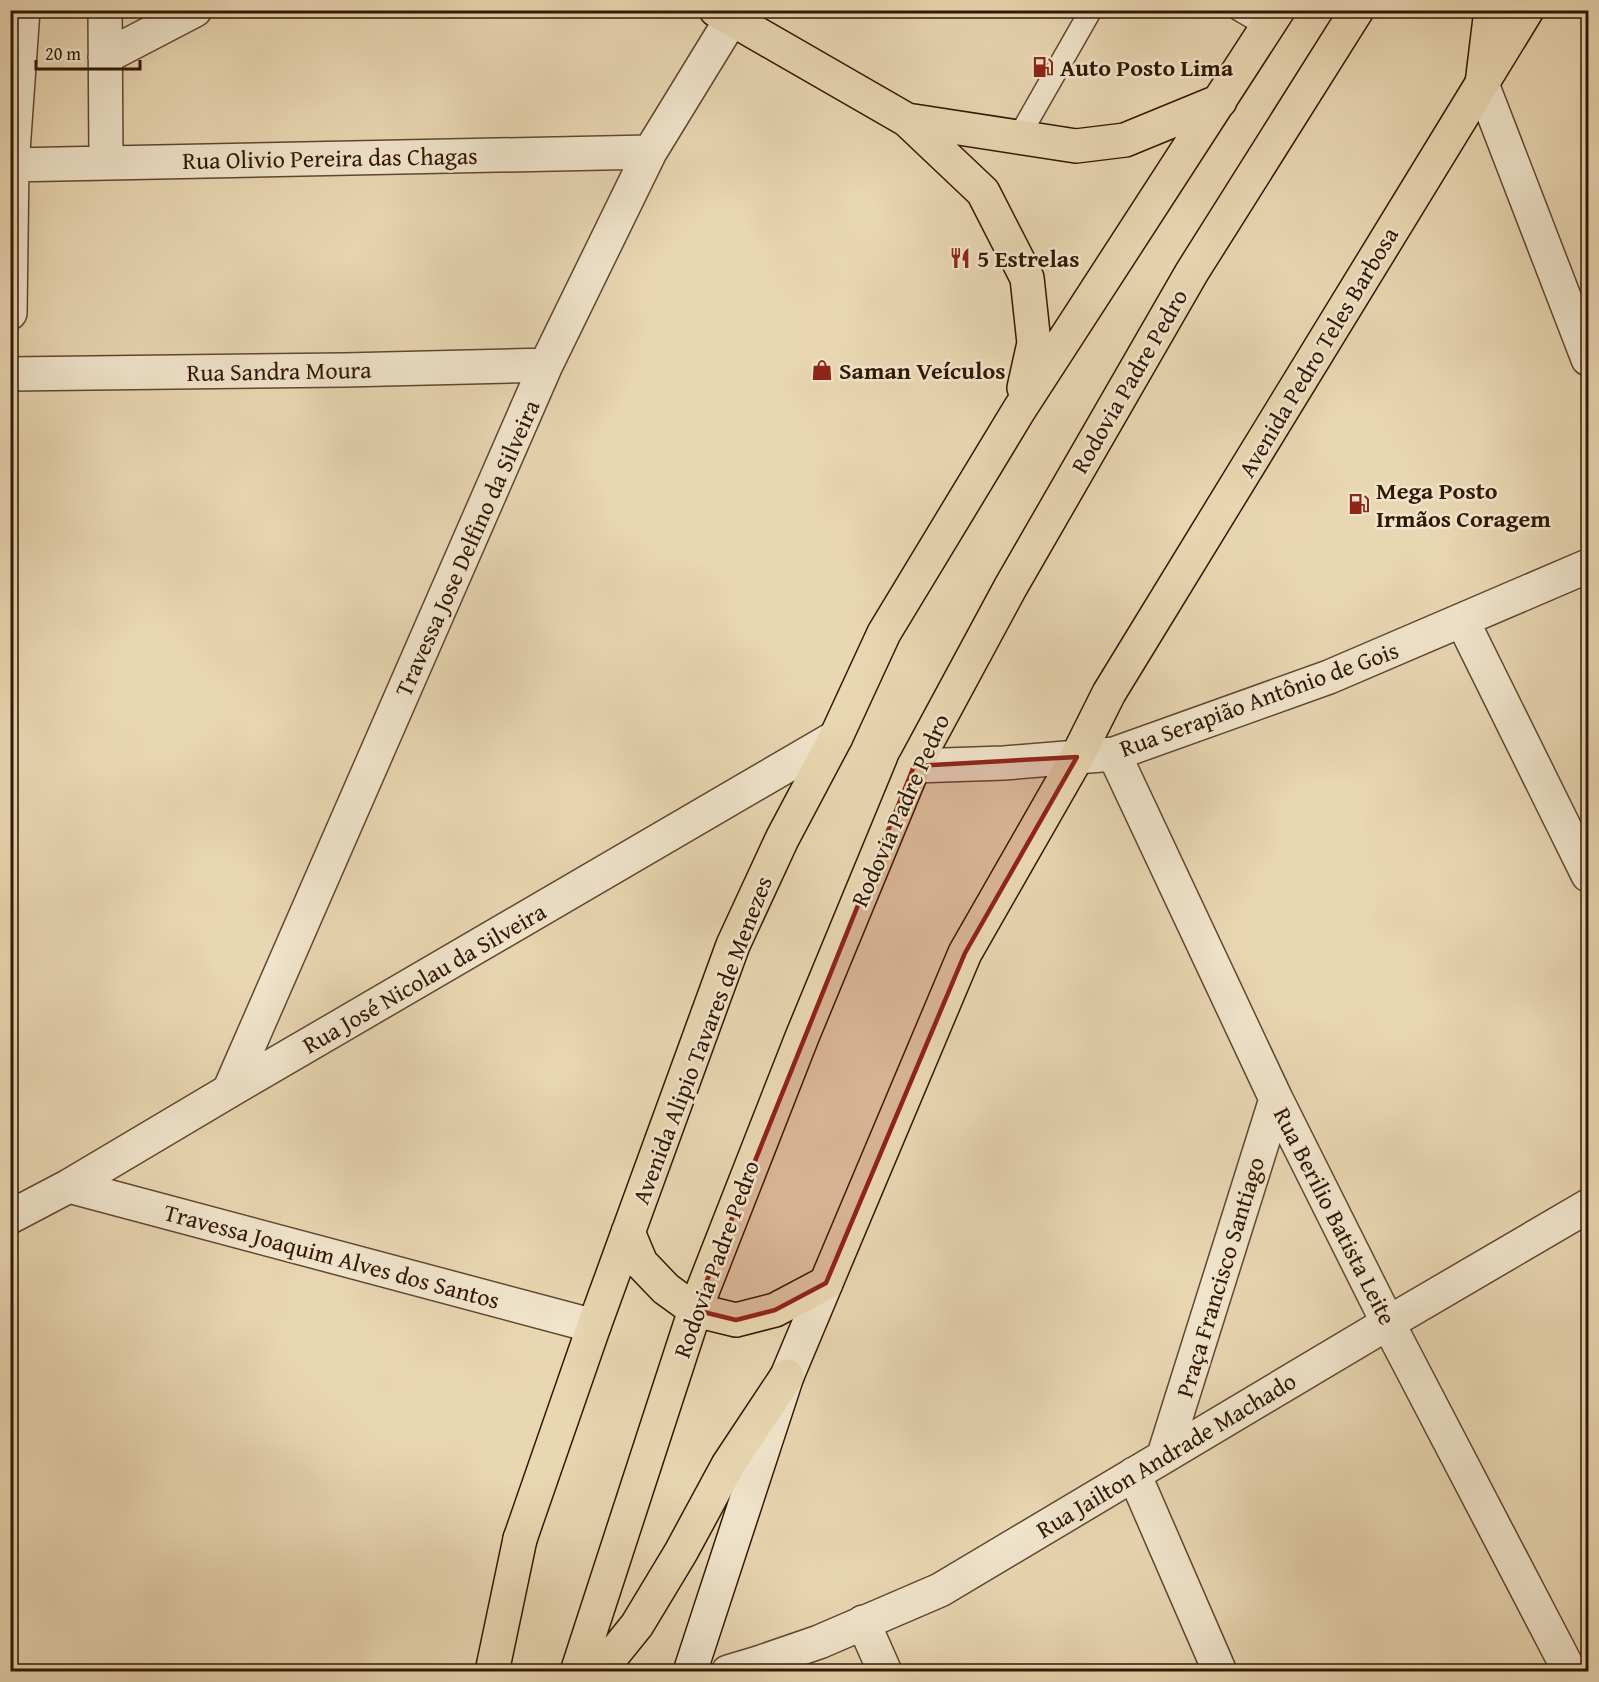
<svg xmlns="http://www.w3.org/2000/svg" width="1599" height="1682" font-family="'Gentium Book Plus',serif">
<style>
.lines{fill:none;stroke-linecap:round;stroke-linejoin:round}
.lane-casing{stroke:#60472f;stroke-width:24}
.street-casing{stroke:#60472f;stroke-width:36}
.secondary-casing{stroke:#331703;stroke-width:36}
.primary-casing{stroke:#331703;stroke-width:36}
.highway-casing{stroke:#331703;stroke-width:36}
.lane{stroke:#f1e5cd;stroke-width:21}
.street{stroke:#f1e5cd;stroke-width:33}
.secondary{stroke:#f1e5cd;stroke-width:33}
.primary{stroke:#e9d7b2;stroke-width:33}
.highway{stroke:#e9d7b2;stroke-width:33}
.marked{fill:#8f2418;fill-opacity:0.2;stroke:#8f2418;stroke-width:4.5;stroke-linejoin:round}
.labels{text-anchor:middle;dominant-baseline:central;stroke-width:5;stroke-linejoin:round;paint-order:stroke}
.poi-label{font-size:24px;font-weight:bold;fill:#331703;stroke:#f1e5cd;text-anchor:start}
.street-label{font-size:24px;fill:#331703;stroke:#f1e5cd}
</style>
<rect width="100%" height="100%" fill="#e9d7b2"/>
<filter id="stains"><feTurbulence type="fractalNoise" baseFrequency=".00333" numOctaves="4"/><feColorMatrix values="0 0 0 0 .2 0 0 0 0 .09 0 0 0 0 .02 0 0 0 .5 -.17"/></filter>
<radialGradient id="worn" r=".72"><stop offset=".6" stop-color="#630" stop-opacity="0"/><stop offset="1" stop-color="#630" stop-opacity=".3"/></radialGradient>
<g class="lines">
<defs>
<path id="lane" d="M1239,10L1268,27
M1018,138L1091,10"/>
<path id="street" d="M105,10L106,163
M105,57L195,10
M1482,84L1588,359
M10,165L650,152
M10,313L12,165L23,10
M10,374L344,370L546,365
M1462,620L1588,875
M1114,754L1276,1099L1388,1323L1570,1672
M914,766L1004,763L1114,754L1329,677L1588,566
M229,1091L546,365L650,152L737,10
M69,1186L594,1326
M10,1217L69,1186L229,1091L836,737
M1164,1455L1276,1099
M1134,1474L1220,1672
M863,1622L885,1672
M728,1672L758,1663L819,1642L940,1590L1388,1323L1588,1206"/>
<path id="secondary" d="M690,1672L787,1376L826,1283"/>
<path id="primary" d="M716,10L907,120L1076,146L1125,140L1220,101
M907,120L983,192L1027,278L1034,343L1024,388
M628,1232L641,1263L666,1289L695,1310L736,1320L775,1310L826,1283L965,953L1077,757L1109,693L1527,10
M520,1539L594,1326L733,945L782,839L836,737L884,633L1019,410L1278,10"/>
<path id="highway" d="M1482,84L1491,10
M492,1672L520,1539
M577,1672L695,1310L802,1037L914,766L1010,588L1192,272L1357,10
M599,1672L637,1625L681,1552L728,1465L787,1376"/>
</defs>
<use href="#lane" class="lane-casing"/>
<use href="#street" class="street-casing"/>
<use href="#secondary" class="secondary-casing"/>
<use href="#primary" class="primary-casing"/>
<use href="#highway" class="highway-casing"/>
<use href="#lane" class="lane"/>
<use href="#street" class="street"/>
<use href="#secondary" class="secondary"/>
<use href="#primary" class="primary"/>
<use href="#highway" class="highway"/>
</g>
<path class="marked" d="M1077,757L965,953L826,1283L775,1310L736,1320L695,1310L914,766Z"/>
<defs>
<symbol id="fuel-bare" viewBox="-9 -9 18 18"><path d="M-5.5-6h7V0h2V4h1.3V-2.5L3-4.5l.8-.8L6-3V5H2.5V1h-1V6h-7ZM-4.2-4.7v3.2H.2V-4.7Z" fill="#8f2418" stroke="#f1e5cd" stroke-width="2.5" paint-order="stroke"/></symbol>
<symbol id="restaurant-bare" viewBox="-9 -9 18 18"><path d="M-5-6h1v4h1v-4h1v4h1v-4h1v5L-1.5 .5V6h-2V.5L-5-1ZM5-6V6H3V1.5H1.5Q1.5-4 5-6Z" fill="#8f2418" stroke="#f1e5cd" stroke-width="2.5" paint-order="stroke"/></symbol>
<symbol id="shop-bare" viewBox="-9 -9 18 18"><path d="M-5-2.5h2.3a2.7 3.5 0 0 1 5.4 0H5L5.5 6h-11ZM-1.5-2.5h3a1.5 2.3 0 0 0-3 0Z" fill="#8f2418" stroke="#f1e5cd" stroke-width="2.5" paint-order="stroke"/></symbol>
</defs>
<g fill-rule="evenodd">
<use href="#fuel-bare" x="1028" y="52" width="30" height="30"/>
<use href="#restaurant-bare" x="945" y="243" width="30" height="30"/>
<use href="#shop-bare" x="807" y="355" width="30" height="30"/>
<use href="#fuel-bare" x="1344" y="489" width="30" height="30"/>
</g>
<g class="labels">
<g class="poi-label">
<text x="1060" y="67">Auto Posto Lima</text>
<text x="977" y="258">5 Estrelas</text>
<text x="839" y="370">Saman Veículos</text>
<text x="1376" y="490">Mega Posto<tspan x="1376" dy="28">Irmãos Coragem</tspan></text>
</g>
<g class="street-label">
<text transform="translate(330 158) rotate(-1)">Rua Olivio Pereira das Chagas</text>
<text transform="translate(1318 352) rotate(-59)">Avenida Pedro Teles Barbosa</text>
<text transform="translate(279 371) rotate(-1)">Rua Sandra Moura</text>
<text transform="translate(1129 381) rotate(-60)">Rodovia Padre Pedro</text>
<text transform="translate(467 548) rotate(-66)">Travessa Jose Delfino da Silveira</text>
<text transform="translate(1259 699) rotate(-20)">Rua Serapião Antônio de Gois</text>
<text transform="translate(900 810) rotate(-66)">Rodovia Padre Pedro</text>
<text transform="translate(424 978) rotate(-30)">Rua José Nicolau da Silveira</text>
<text transform="translate(702 1040) rotate(-69)">Avenida Alipio Tavares de Menezes</text>
<text transform="translate(1335 1216) rotate(63)">Rua Berilio Batista Leite</text>
<text transform="translate(332 1256) rotate(15)">Travessa Joaquim Alves dos Santos</text>
<text transform="translate(716 1259) rotate(-70)">Rodovia Padre Pedro</text>
<text transform="translate(1220 1277) rotate(-73)">Praça Francisco Santiago</text>
<text transform="translate(1166 1455) rotate(-31)">Rua Jailton Andrade Machado</text>
</g>
</g>
<rect width="1599" height="1682" fill="none" stroke="#e9d7b2" stroke-width="36"/>
<rect x="12" y="12" width="1575" height="1658" fill="none" stroke="#331703" stroke-width="3"/>
<rect x="18" y="18" width="1563" height="1646" fill="none" stroke="#331703" stroke-width="1.5"/>
<path d="M36 60v9h104v-9" fill="none" stroke="#331703" stroke-width="3"/>
<text x="45" y="60" font-size="18" fill="#331703" stroke="#f1e5cd" stroke-width="4.5" paint-order="stroke">20 m</text>
<rect width="100%" height="100%" filter="url(#stains)"/>
<rect width="100%" height="100%" fill="url(#worn)"/>
</svg>
